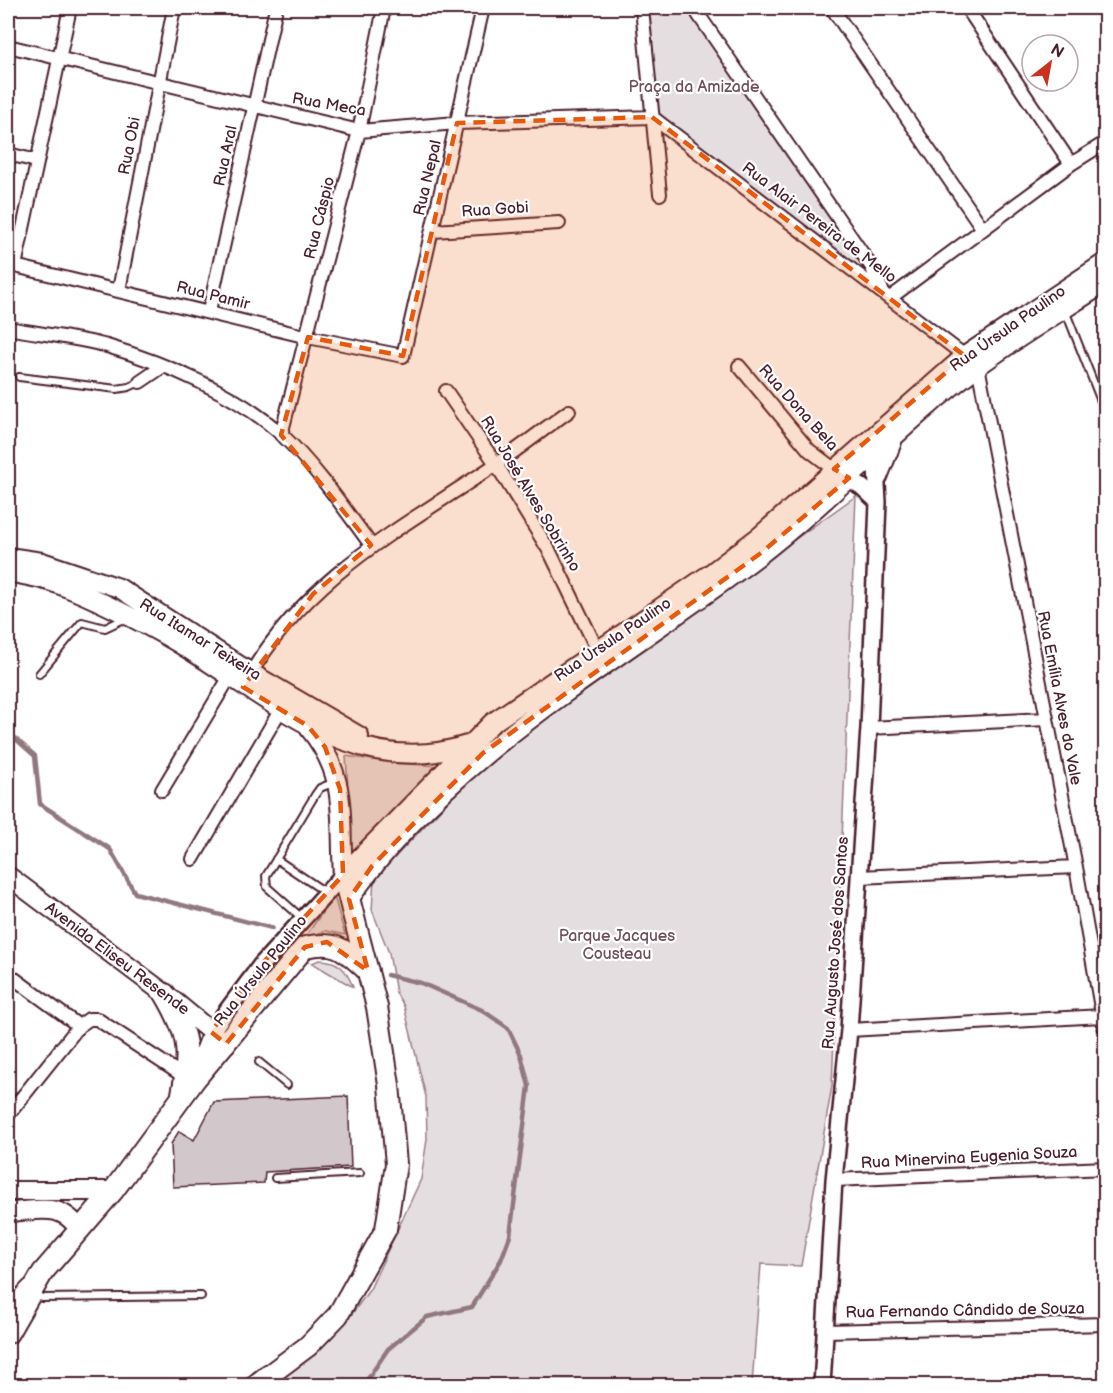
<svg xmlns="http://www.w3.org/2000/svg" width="1113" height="1393" font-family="'Balsamiq Sans',sans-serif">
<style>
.green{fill:#e5dee0;stroke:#987e86;stroke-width:1.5}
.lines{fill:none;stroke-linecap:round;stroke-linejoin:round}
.stream{stroke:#91787e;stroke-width:4.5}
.building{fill:#d2c7cb;stroke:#4a1f2b;stroke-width:1.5}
.service-casing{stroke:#4a1f2b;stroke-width:10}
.minor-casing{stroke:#4a1f2b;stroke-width:16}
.tertiary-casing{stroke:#4a1f2b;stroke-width:20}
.secondary-casing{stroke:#4a1f2b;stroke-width:22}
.primary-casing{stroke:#4a1f2b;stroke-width:24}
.motorway-casing{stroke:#4a1f2b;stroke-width:27}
.service{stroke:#fff;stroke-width:6}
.minor{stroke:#fff;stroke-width:12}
.tertiary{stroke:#fff;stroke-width:15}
.secondary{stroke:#fff;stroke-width:18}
.primary{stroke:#fff;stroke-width:20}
.motorway{stroke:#fff;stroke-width:22}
.marked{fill:#e8590c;fill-opacity:0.2;stroke:#e8590c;stroke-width:4.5;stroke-dasharray:12 8;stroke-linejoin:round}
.labels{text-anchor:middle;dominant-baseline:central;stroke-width:4.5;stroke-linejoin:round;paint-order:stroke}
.park-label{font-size:16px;fill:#714f58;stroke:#fff}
.street-label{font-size:16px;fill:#4a1f2b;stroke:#fff}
</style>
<rect width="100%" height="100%" fill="#fff"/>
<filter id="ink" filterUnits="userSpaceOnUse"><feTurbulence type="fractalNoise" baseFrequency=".0167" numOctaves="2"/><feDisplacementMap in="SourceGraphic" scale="12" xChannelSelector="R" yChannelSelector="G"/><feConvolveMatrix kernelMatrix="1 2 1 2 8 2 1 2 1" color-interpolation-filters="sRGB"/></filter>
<g filter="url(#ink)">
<path class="green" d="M645,8H696L876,284L655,110Z
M856,496L832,1086L801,1266L761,1264L752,1385L275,1386L352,1314L370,1289L421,1179L427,1139L426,1097L404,1006L396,993L389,953L372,910L374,879L485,763L602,669L722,591Z
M346,756L392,763L441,766L352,856Z
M334,896L345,935L326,931L305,937Z
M319,960C339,960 346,969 353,987L312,963Z"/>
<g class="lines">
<path class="stream" d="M8,732L35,756L40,804L110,849L135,893L272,928
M363,1386L388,1349L427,1317L472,1307L501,1260L510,1236L529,1086L521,1055L508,1028L482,1010L421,983L387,975"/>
</g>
<path class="building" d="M348,1096L351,1167L265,1172L264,1183L173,1187L171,1144L179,1131L194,1140L214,1102Z"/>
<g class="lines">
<defs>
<path id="service" d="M1065,310L1106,414
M19,377L117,389L129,387L140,382
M39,674L82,622L105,628L126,618
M276,859L325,892
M303,919L267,887L266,876L315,795L320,788L335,782
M259,1062L287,1085
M275,1178L360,1173
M32,1295L42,1298L201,1296"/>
<path id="minor" d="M70,8L15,266L308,337L403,356L483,8
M642,8L660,194
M701,8L698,14L871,266L882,290
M832,8L983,229
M967,8L1071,164
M8,46L359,131L457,123L652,117L978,366L1076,867L1106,1036
M8,154L37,161
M433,231L559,223
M119,290L174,8
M890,298L1071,164L1106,142
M209,311L276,8
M8,328C40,334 75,337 107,346C164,363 238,394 282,435C316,467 343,507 371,545
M739,366L809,450L834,469
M140,382L162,367
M446,391L496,464L550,552L597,649
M281,435L359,131L384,8
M248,678C307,576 400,529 495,465C520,448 544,429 569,411
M869,728L1046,719
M162,790L229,678
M193,859L281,709
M859,877L1076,867
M8,974L79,1026
M849,1030L1102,1016
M8,1115L79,1026L89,1019H97L185,1077
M834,1180L1106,1168
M8,1308L29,1286
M825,1331L1106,1324"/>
<path id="tertiary" d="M840,473L862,487L878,502
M195,1073L211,1032L261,965L343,875
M822,1386L834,1180L849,1030L869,728L878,502L876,467"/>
<path id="secondary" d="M878,477L892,442
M8,557L42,562L119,588L251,673L359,736
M8,572C22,575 38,577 52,582C90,595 128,615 163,634C258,686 349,784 467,745
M309,728C349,777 339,816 343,875
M343,875L492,723L710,574L760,536L965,356L1106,262
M8,876L165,994L226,1044
M349,899C453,750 617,663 758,556C835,497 900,424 978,366C1019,336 1063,310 1106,282
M8,1191H113
M8,1212C40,1211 60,1201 80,1230"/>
<path id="primary" d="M165,994C188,1033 191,1049 182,1094
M8,1333L43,1272L113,1191L196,1078L305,947C339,940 344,950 368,971
M257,1384L308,1346L338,1315L386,1229L396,1164L389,1085L377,1007L343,875"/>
<path id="motorway" d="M257,1386L269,1376"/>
</defs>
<use href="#service" class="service-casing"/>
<use href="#minor" class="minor-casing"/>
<use href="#tertiary" class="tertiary-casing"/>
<use href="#secondary" class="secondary-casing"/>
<use href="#primary" class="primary-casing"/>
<use href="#motorway" class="motorway-casing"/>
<use href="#service" class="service"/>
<use href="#minor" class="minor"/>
<use href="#tertiary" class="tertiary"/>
<use href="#secondary" class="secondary"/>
<use href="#primary" class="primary"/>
<use href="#motorway" class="motorway"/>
</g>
</g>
<path class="marked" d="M652,117L965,356L834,469L849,478L761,553L483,753L372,866L349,899L368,971L327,942L305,947L226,1044L211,1032L261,965L343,875L340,789L325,747L308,726L243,687L313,594L371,545L281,435L308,337L403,356L457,123Z"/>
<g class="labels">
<g class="park-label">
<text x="694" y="87">Praça da Amizade</text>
<text x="617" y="936">Parque Jacques<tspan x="617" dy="18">Cousteau</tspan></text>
</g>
<g class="street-label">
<text transform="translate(329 105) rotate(10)">Rua Meca</text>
<text transform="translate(130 146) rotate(-79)">Rua Obi</text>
<text transform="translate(226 156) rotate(-78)">Rua Aral</text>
<text transform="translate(428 178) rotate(-77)">Rua Nepal</text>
<text transform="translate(495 210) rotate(-4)">Rua Gobi</text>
<text transform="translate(320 218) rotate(-76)">Rua Cáspio</text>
<text transform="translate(819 223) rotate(37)">Rua Alair Pereira de Mello</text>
<text transform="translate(213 296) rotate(14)">Rua Pamir</text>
<text transform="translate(1008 329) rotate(-35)">Rua Úrsula Paulino</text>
<text transform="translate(798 408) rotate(48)">Rua Dona Bela</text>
<text transform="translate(530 494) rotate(59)">Rua José Alves Sobrinho</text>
<text transform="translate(200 640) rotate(32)">Rua Itamar Teixeira</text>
<text transform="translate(613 640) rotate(-34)">Rua Úrsula Paulino</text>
<text transform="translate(1059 698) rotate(79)">Rua Emília Alves do Vale</text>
<text transform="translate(836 943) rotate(-86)">Rua Augusto José dos Santos</text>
<text transform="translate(117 959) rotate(37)">Avenida Eliseu Resende</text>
<text transform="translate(261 971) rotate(-51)">Rua Úrsula Paulino</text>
<text transform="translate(969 1158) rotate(-3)">Rua Minervina Eugenia Souza</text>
<text transform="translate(965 1311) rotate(-1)">Rua Fernando Cândido de Souza</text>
</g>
</g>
<rect width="1113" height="1393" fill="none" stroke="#fff" stroke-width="30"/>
<rect x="15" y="15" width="1083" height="1363" fill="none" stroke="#4a1f2b" stroke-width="2" filter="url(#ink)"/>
<g transform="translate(1050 63) rotate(31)"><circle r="28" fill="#ffffff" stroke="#b7a5aa" stroke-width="1.5"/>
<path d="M0-4.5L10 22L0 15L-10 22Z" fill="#c8321e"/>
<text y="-9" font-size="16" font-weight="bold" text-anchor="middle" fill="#4a1f2b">N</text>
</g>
</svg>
